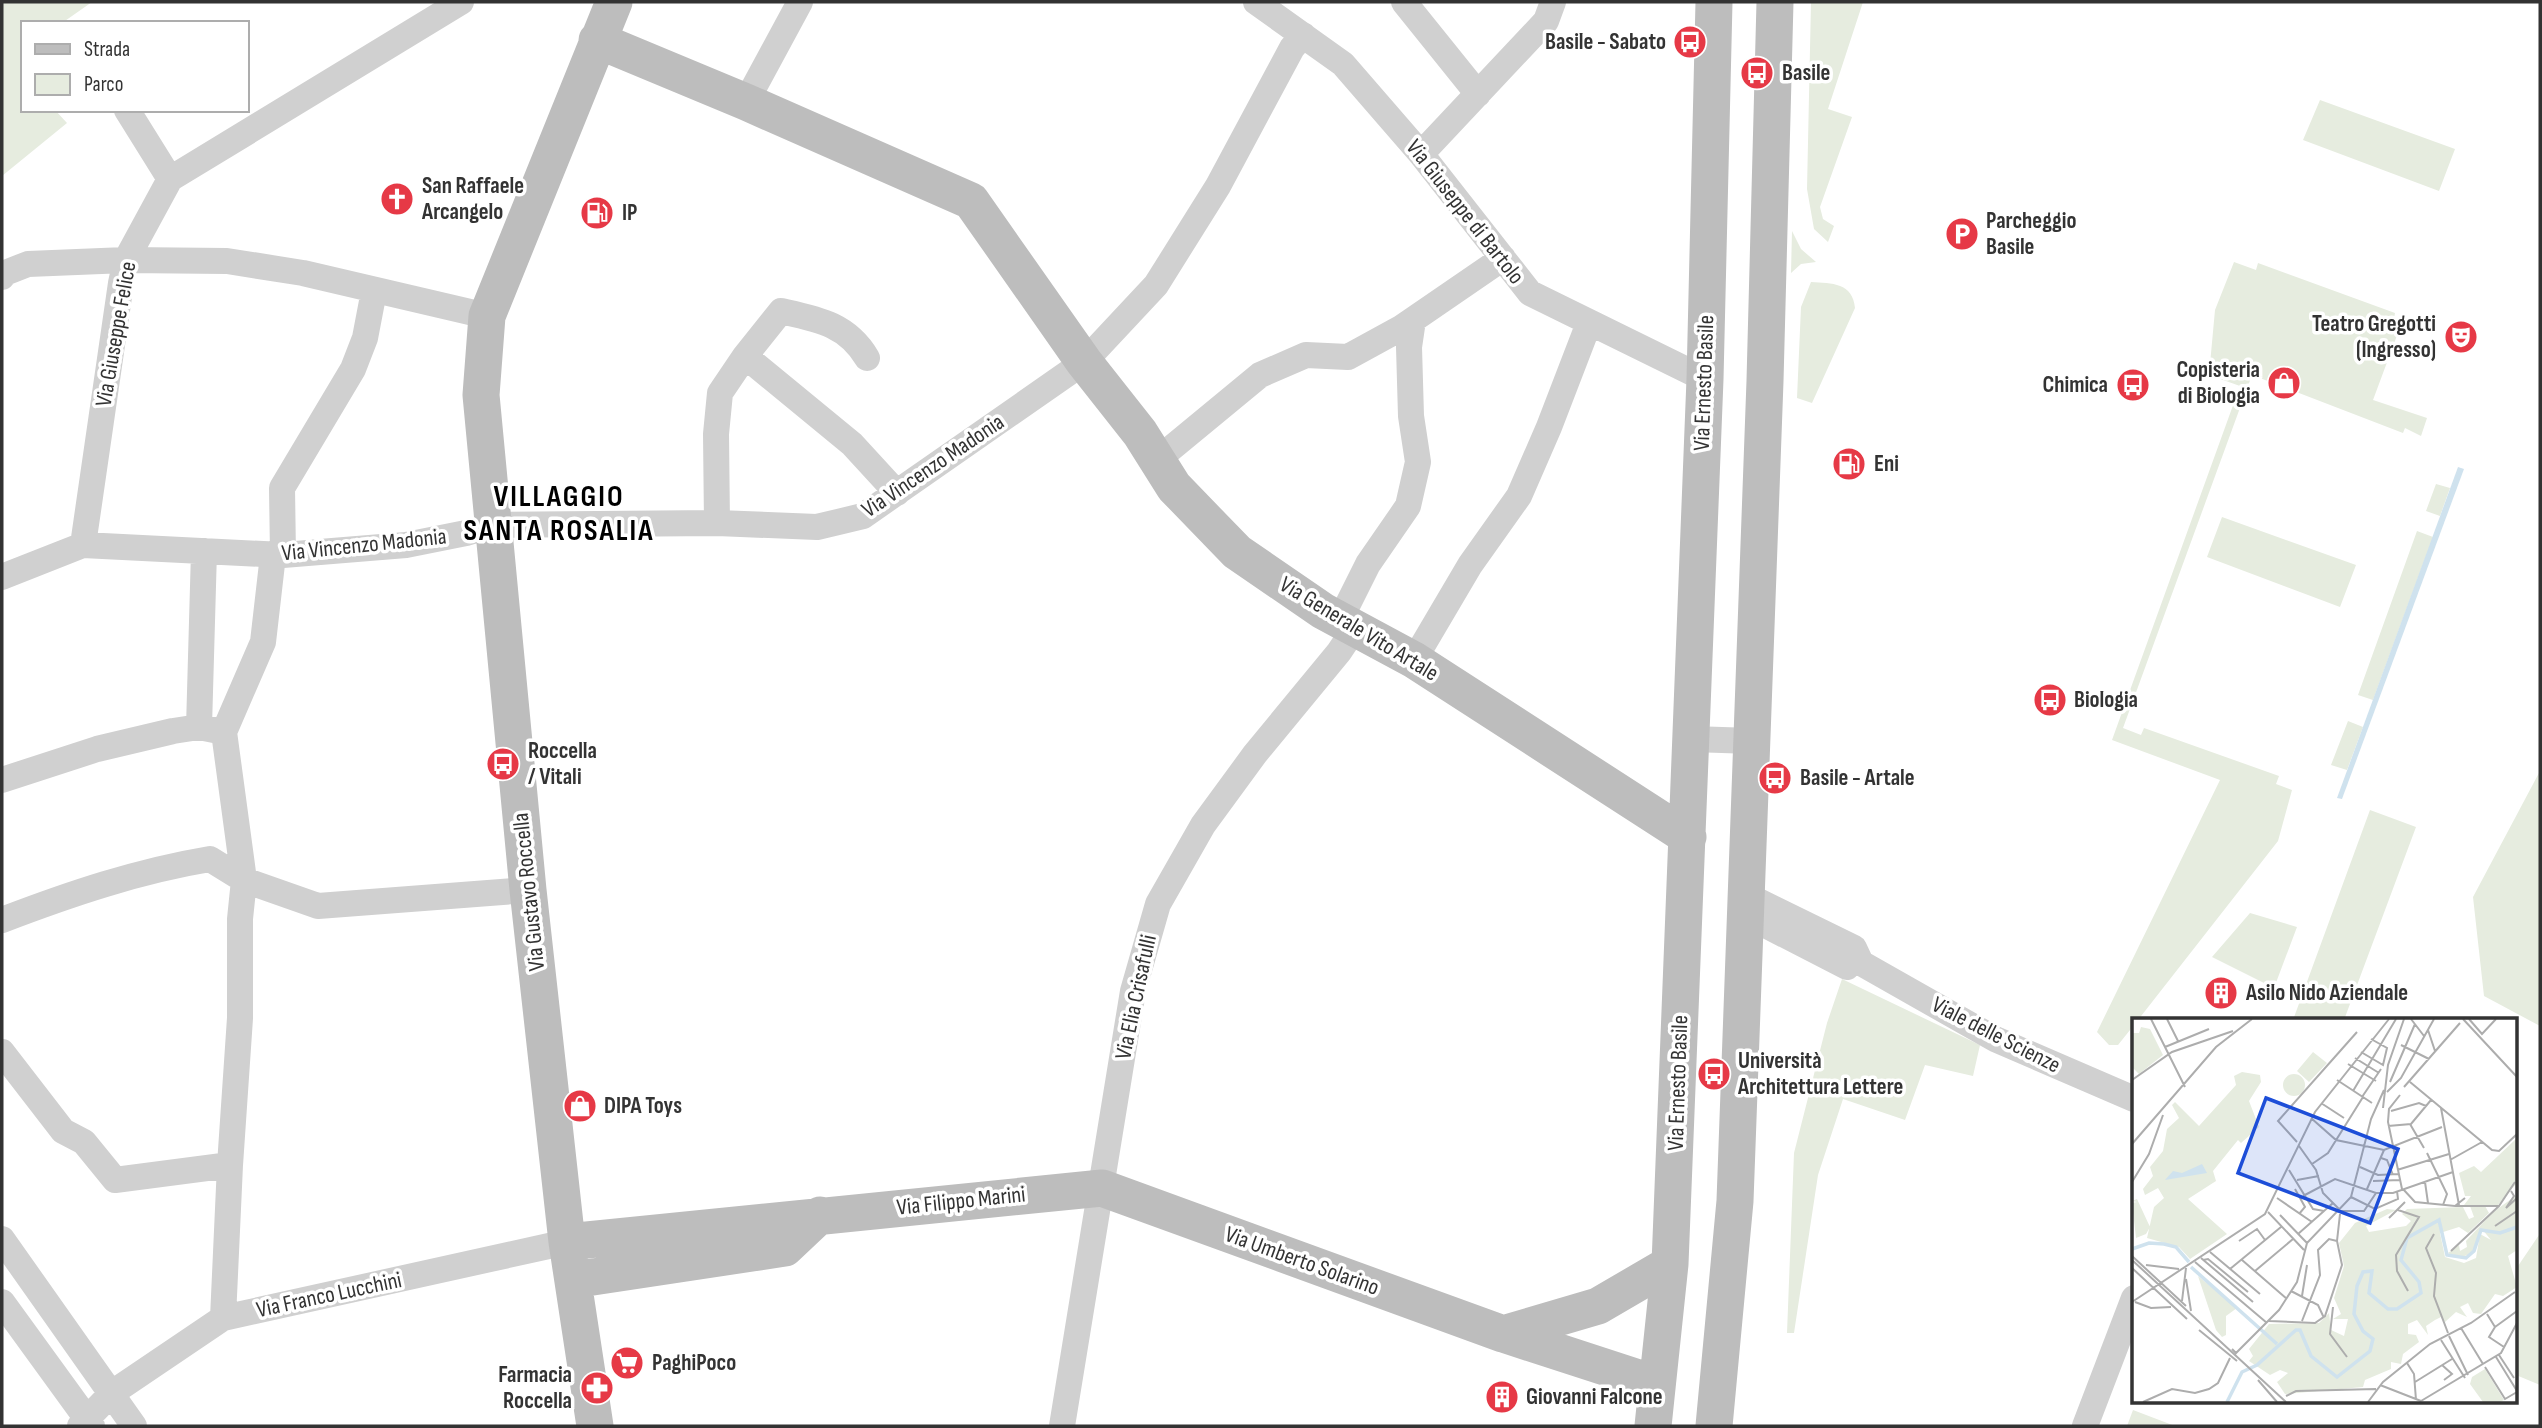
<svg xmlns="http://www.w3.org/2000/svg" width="2542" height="1428" font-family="'Sofia Sans Condensed',sans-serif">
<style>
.green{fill:#e6ecdf}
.water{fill:#cfe2ee}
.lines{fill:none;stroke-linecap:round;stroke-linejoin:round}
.street{stroke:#d0d0d0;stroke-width:26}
.secondary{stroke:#bdbdbd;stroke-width:37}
.labels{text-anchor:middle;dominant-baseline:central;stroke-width:7;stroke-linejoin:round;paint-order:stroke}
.poi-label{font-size:23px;font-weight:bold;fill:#333;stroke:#fff;text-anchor:start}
.street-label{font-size:23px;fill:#333;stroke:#fff}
.district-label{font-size:30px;font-weight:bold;letter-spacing:2px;fill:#000;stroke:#fff}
.inset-river{fill:none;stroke:#cfe2ee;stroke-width:3.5}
.inset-road{fill:none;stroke:#adadad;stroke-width:2}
.view{fill:#1d4ed8;fill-opacity:0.15;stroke:#1d4ed8;stroke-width:3.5}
.inset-edge{fill:none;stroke:#333;stroke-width:3.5}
</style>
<rect width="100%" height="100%" fill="#fff"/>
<path class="green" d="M2,2H92L62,23H23V110H55L67,123L2,176Z
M1811,2H1863L1828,109L1852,117L1820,207L1823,219L1834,226L1828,242L1814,229L1807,189Z
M2320,100L2455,149L2439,191L2303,140Z
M1792,231L1801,249L1816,262L1801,264L1791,273Z
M2234,262L2256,270L2258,263L2395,313L2394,319L2402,322L2373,400L2427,418L2421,436L2405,428L2403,433L2252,375L2123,728L2141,735L2144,728L2279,776L2276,784L2292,790L2278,841L2138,1020H2134V1025L2118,1045H2109L2097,1032L2220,780L2112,740L2240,386L2209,375L2215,310Z
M1811,282C1832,283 1853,283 1855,308L1812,403L1797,398L1801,307Z
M2436,484L2450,488L2440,516L2426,511Z
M2222,517L2356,565L2340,607L2207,557Z
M2417,531L2433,537L2373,700L2358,695Z
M2348,721L2363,727L2347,770L2331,765Z
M2540,771V1026L2484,996L2473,897Z
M2370,810L2416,827L2344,1020H2293Z
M2250,913L2297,927L2274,988L2212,957Z
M1842,979L1980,1045L1973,1076L1925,1065L1905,1120L1843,1099L1818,1175L1794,1333H1787L1794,1153L1827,1023Z
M2539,1235L2540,1236V1385L2516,1375V1265L2518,1266Z
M2133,1410L2175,1426H2127Z"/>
<path class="water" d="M2458,467L2464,469L2342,799L2337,798Z"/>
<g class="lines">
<path class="street" d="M1256,2L1343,64L1421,154L1530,293L1705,379
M1404,2L1478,94
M746,102L800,2
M127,110L170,179
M1421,154L1546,21L1553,2
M2,277L5,273L28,264L126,260L227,261L303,273L487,316
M745,356L781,311C817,319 847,324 867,358
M1157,460L1260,375L1306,355L1348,357L1401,328L1503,258
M717,523L716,434L720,393L745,356L852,444L897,493
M83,545L121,283L126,260L170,179L461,2
M283,555L282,488L353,369L365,338L374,291
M2,577L83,545L283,555L406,545L466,533L493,525L717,523L817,527L863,516L1084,362L1156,285L1218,186L1292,48L1303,35
M1340,620L1368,564L1408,506L1418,462L1411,416L1409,347L1413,320
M1414,660L1470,565L1519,496L1549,427L1589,323
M199,727L204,551
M1692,739L1752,741
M2,780L97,749L173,731L199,727L224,732
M1746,895L1854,948L1861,963L1995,1039L2134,1099
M1746,915L1847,967
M2,920C70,894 138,871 210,859L244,880L318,906L528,890
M2,1052L63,1131L84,1142L115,1180L230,1165
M2,1239L134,1426
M2,1302L92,1426
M223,1318L230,1165L240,1018V919L244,880L224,732L263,642L273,555
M80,1426L112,1393L223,1318L567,1242
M1062,1426L1133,991L1158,904L1203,825L1255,754L1339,652L1355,628
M2085,1426L2134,1298"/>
<path class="secondary" d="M597,40L746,102L971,201L1084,362L1140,433L1174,487L1237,552L1323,611L1414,660L1688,837
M567,1242L1102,1188L1503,1334L1657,1384
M573,1280L785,1248L820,1215
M1503,1334L1598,1306L1670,1264
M595,1426L567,1242L528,890L481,395L487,316L614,2
M1653,1426L1670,1264L1705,379L1714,2
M1714,1426L1735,1201L1765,381L1775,2"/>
</g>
<defs>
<symbol id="bus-disc" viewBox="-11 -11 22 22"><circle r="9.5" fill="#e63946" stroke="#fff"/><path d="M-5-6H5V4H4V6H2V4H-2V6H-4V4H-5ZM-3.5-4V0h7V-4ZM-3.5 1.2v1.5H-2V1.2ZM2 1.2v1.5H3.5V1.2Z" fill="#fff"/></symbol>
<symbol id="church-disc" viewBox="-11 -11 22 22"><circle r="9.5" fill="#e63946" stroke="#fff"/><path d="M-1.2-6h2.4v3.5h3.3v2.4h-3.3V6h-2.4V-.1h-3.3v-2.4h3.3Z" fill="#fff"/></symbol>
<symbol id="fuel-disc" viewBox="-11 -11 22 22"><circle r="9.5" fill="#e63946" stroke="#fff"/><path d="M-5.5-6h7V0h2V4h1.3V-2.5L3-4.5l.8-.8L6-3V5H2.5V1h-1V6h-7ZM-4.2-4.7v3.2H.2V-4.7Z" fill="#fff"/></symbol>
<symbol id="parking-disc" viewBox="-11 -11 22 22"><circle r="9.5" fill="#e63946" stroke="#fff"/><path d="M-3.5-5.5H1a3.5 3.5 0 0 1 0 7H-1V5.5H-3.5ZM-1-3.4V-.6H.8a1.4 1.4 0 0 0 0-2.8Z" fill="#fff"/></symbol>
<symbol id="theatre-disc" viewBox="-11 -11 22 22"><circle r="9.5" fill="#e63946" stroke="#fff"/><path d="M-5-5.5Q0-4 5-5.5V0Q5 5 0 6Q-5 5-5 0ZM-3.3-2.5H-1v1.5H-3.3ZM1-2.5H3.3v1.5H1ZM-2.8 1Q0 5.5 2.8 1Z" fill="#fff"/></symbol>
<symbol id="shop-disc" viewBox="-11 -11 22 22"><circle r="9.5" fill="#e63946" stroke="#fff"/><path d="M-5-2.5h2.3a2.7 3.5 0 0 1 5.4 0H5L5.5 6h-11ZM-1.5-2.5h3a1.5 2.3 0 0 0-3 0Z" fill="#fff"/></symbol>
<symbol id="building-disc" viewBox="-11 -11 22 22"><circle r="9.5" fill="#e63946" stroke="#fff"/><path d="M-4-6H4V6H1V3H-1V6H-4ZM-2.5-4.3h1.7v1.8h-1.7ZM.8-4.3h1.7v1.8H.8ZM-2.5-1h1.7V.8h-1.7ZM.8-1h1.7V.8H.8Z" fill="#fff"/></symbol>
<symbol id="supermarket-disc" viewBox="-11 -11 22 22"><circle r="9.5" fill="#e63946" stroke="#fff"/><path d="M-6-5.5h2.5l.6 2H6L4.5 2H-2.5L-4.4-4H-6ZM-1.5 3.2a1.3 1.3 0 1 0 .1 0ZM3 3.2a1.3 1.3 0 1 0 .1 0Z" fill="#fff"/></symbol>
<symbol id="pharmacy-disc" viewBox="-11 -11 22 22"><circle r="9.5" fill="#e63946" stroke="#fff"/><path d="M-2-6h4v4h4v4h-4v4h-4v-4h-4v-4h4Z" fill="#fff"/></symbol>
</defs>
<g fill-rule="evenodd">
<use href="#bus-disc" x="1671" y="23" width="38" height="38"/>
<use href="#bus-disc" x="1738" y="54" width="38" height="38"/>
<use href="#church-disc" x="378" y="180" width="38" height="38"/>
<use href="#fuel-disc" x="578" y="194" width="38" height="38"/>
<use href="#parking-disc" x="1943" y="215" width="38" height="38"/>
<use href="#theatre-disc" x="2442" y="318" width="38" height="38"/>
<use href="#shop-disc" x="2265" y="364" width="38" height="38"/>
<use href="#bus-disc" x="2114" y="366" width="38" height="38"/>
<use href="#fuel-disc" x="1830" y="445" width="38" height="38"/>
<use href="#bus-disc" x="2031" y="681" width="38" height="38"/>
<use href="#bus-disc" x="484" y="745" width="38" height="38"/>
<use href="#bus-disc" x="1756" y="759" width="38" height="38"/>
<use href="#building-disc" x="2202" y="974" width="38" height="38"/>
<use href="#bus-disc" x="1695" y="1055" width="38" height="38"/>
<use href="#shop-disc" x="561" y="1087" width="38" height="38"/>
<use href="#supermarket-disc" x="608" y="1344" width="38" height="38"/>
<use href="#pharmacy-disc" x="578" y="1369" width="38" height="38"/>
<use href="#building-disc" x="1483" y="1378" width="38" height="38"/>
</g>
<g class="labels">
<g class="poi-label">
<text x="1666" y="42" text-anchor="end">Basile - Sabato</text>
<text x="1782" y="73">Basile</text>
<text x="422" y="186">San Raffaele<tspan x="422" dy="26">Arcangelo</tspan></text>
<text x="622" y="213">IP</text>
<text x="1986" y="221">Parcheggio<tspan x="1986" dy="26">Basile</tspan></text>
<text x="2436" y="324" text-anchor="end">Teatro Gregotti<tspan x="2436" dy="26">(Ingresso)</tspan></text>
<text x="2260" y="370" text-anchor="end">Copisteria<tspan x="2260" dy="26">di Biologia</tspan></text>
<text x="2108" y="385" text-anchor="end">Chimica</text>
<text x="1874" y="464">Eni</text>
<text x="2074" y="700">Biologia</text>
<text x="528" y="751">Roccella<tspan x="528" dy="26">/ Vitali</tspan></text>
<text x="1800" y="778">Basile - Artale</text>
<text x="2246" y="993">Asilo Nido Aziendale</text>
<text x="1738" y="1061">Università<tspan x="1738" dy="26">Architettura Lettere</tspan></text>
<text x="604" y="1106">DIPA Toys</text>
<text x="652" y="1363">PaghiPoco</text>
<text x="572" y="1375" text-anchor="end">Farmacia<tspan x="572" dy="26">Roccella</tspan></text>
<text x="1526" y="1397">Giovanni Falcone</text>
</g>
<g class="street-label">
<text transform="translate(1465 212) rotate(52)">Via Giuseppe di Bartolo</text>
<text transform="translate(116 334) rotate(-80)">Via Giuseppe Felice</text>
<text transform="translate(1704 383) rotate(-88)">Via Ernesto Basile</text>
<text transform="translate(933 466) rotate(-34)">Via Vincenzo Madonia</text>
<text transform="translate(364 545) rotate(-6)">Via Vincenzo Madonia</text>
<text transform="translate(1359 629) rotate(31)">Via Generale Vito Artale</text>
<text transform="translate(529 892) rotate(-96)">Via Gustavo Roccella</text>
<text transform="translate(1136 997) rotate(-78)">Via Elia Crisafulli</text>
<text transform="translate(1996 1035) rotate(27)">Viale delle Scienze</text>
<text transform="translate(1678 1083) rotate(-88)">Via Ernesto Basile</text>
<text transform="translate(961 1201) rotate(-6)">Via Filippo Marini</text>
<text transform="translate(1302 1261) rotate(20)">Via Umberto Solarino</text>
<text transform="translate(329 1295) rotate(-12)">Via Franco Lucchini</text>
</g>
<g class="district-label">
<text x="559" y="497">VILLAGGIO<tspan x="559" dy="34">SANTA ROSALIA</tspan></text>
</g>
</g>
<g transform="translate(2132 1018)">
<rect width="385" height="385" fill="#fff"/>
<path d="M9,9L18,11L31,37L7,56L0,49V15H7ZM181,34L195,45L177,64L165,53ZM110,54L128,57L129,64L117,83L127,109L109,125L106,122L81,153L84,163L56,181L95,216L58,241L47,229L15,220L22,189L32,180L26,170L13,177L11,171L21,158L18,149L31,133L35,111L47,100L40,87L43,84L67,108L104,67L102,58ZM151 67a11 11 0 1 1 22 0a11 11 0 1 1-22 0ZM385,120V165L366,187H332L339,178H333L327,155L342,148L349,154ZM385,177V232L376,238L385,269L371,278L363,276L349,296L341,295L336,285L328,289L335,299L324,294L313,304L309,299L303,302L294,308L296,317L285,302L276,306V316L284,317L287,324L271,336L269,346L259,344V351L233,362L231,369L153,376L145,364L156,355L148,352L138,357L117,343L121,338L117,331L137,306L187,305L197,295L199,312L212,318L216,301H201L209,296L202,280L212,248L207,225L223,205L255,191L264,192L234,208L237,214L274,208L279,203L270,196L275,191L331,189L337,201L342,199L338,188H353L357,195L336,215L327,209L308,215L313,239L332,245L344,240L348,216L359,222L350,211L340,236L325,240L316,235L327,227L328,233L335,229L334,223L361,194ZM5,181L18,209L14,216L4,220L0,185L5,184L0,183ZM66,258L105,290L94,298V317L90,319L84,312ZM353,351L372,382L368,384H351L338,366L340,359Z" fill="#e6ecdf"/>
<path d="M70,146L75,155L33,162L41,153L50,155Z" fill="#cfe2ee"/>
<path class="inset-river" d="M0,231L17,225L32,226L44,229L57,244M59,249L145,326M95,384L110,354L125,347L164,312H168L179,338L205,359L238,333L241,321L231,313L222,296L225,268L231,254L240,253L237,275L256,291H265L289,275L287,264L269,242L275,220L307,202L315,237L334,240L342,233L349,212L368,215L385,209"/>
<path class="inset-road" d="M19,1L53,69M35,1L46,23M279,1L292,18M331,1L385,59M337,1L350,16L364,1M296,12L303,33M269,27L297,41M33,29L77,11M229,34L251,47L255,30L239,21M223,40L247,55M216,46L244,63M0,62L40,34L101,13M205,62L240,85M258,64L283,6M278,64L360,132L367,133L385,116M272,69L328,5M221,73L264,1M255,74L269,60L302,1M268,77L257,91L256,104L270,171M230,79L249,51M189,85L212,100M251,90L256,47L272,1M309,90L327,187M259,93L287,85L294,88M179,100L204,122L252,132L310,109M278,106L292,130M256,108L279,106L299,82M165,124L146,103L225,14M0,126L84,29L120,1M167,128L184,152L191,175L207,191M295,135L315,176L311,187M249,140L255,142L261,157M318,142L350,124M180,146L196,135L231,79M228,149L246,157L266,156M157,152L181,191L192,193L201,185M265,152L317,136M165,162L187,158M241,163L268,162M0,164L17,136L31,97M293,164L296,185M163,171L173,189L167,196M235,171L252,132M271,171L283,184L323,188L333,180M379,173L382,178L374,190L385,180M171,178L203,161L244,175H261L321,154M219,179L243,191L266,181L265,173M145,180L180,204M323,188H367L383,164M266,192L287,199L264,237L265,253L276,273M207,193H232L244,175M136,194L172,232M148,197L175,225M257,200L273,184M363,208L385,193M166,216L192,193M302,216L294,230L304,255L302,278L316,315M107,223L125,211L133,222M319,233L367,188M78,234L128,276M0,238L54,288M69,240L121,284M0,242L154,384M71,242L76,241L116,274M110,242L155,281M63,244L135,305M14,247L47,251M0,250L55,301M98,251L149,209M123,253L161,221M54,261L59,293M159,273L186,287L192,300M170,278L175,247M50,283L54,250M0,284L133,196L183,94L257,1M3,284L19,290L39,289M201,289L198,316L215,339M355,296L363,309L357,319L372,329M137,303L183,305L193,298L210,247L205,223L208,196M170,303L188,257L186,232L197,221L205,223M363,309L385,293M329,310L351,346M67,312L105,343M317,318L336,357M309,322L333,360M100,331L104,335L147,292L165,264L175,225L219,179L239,101L252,72M367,337L382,360M364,339L385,373M275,345L282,356L284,382M310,347L320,356L312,362M353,349L373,381L385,374M126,362L145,384M283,364L320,341M248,367L289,383M154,378L164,373L244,371M289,383L369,335L385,305M11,384L40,371L63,375L77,371L86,365L98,340M236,384L251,364L298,326L339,305L383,274"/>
<path class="view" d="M134,80L266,131L238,205L106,155Z"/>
<rect width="385" height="385" class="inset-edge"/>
</g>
<rect width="2542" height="1428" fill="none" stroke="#333333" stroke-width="7"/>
<rect x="21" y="21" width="228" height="91" fill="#ffffff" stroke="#adadad" stroke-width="2"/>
<rect x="35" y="44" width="35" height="10" fill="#bdbdbd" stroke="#adadad" stroke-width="2"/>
<text x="84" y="56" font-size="21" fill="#333333">Strada</text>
<rect x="35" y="74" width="35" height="21" fill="#e6ecdf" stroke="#adadad" stroke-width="2"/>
<text x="84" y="91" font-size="21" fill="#333333">Parco</text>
</svg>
